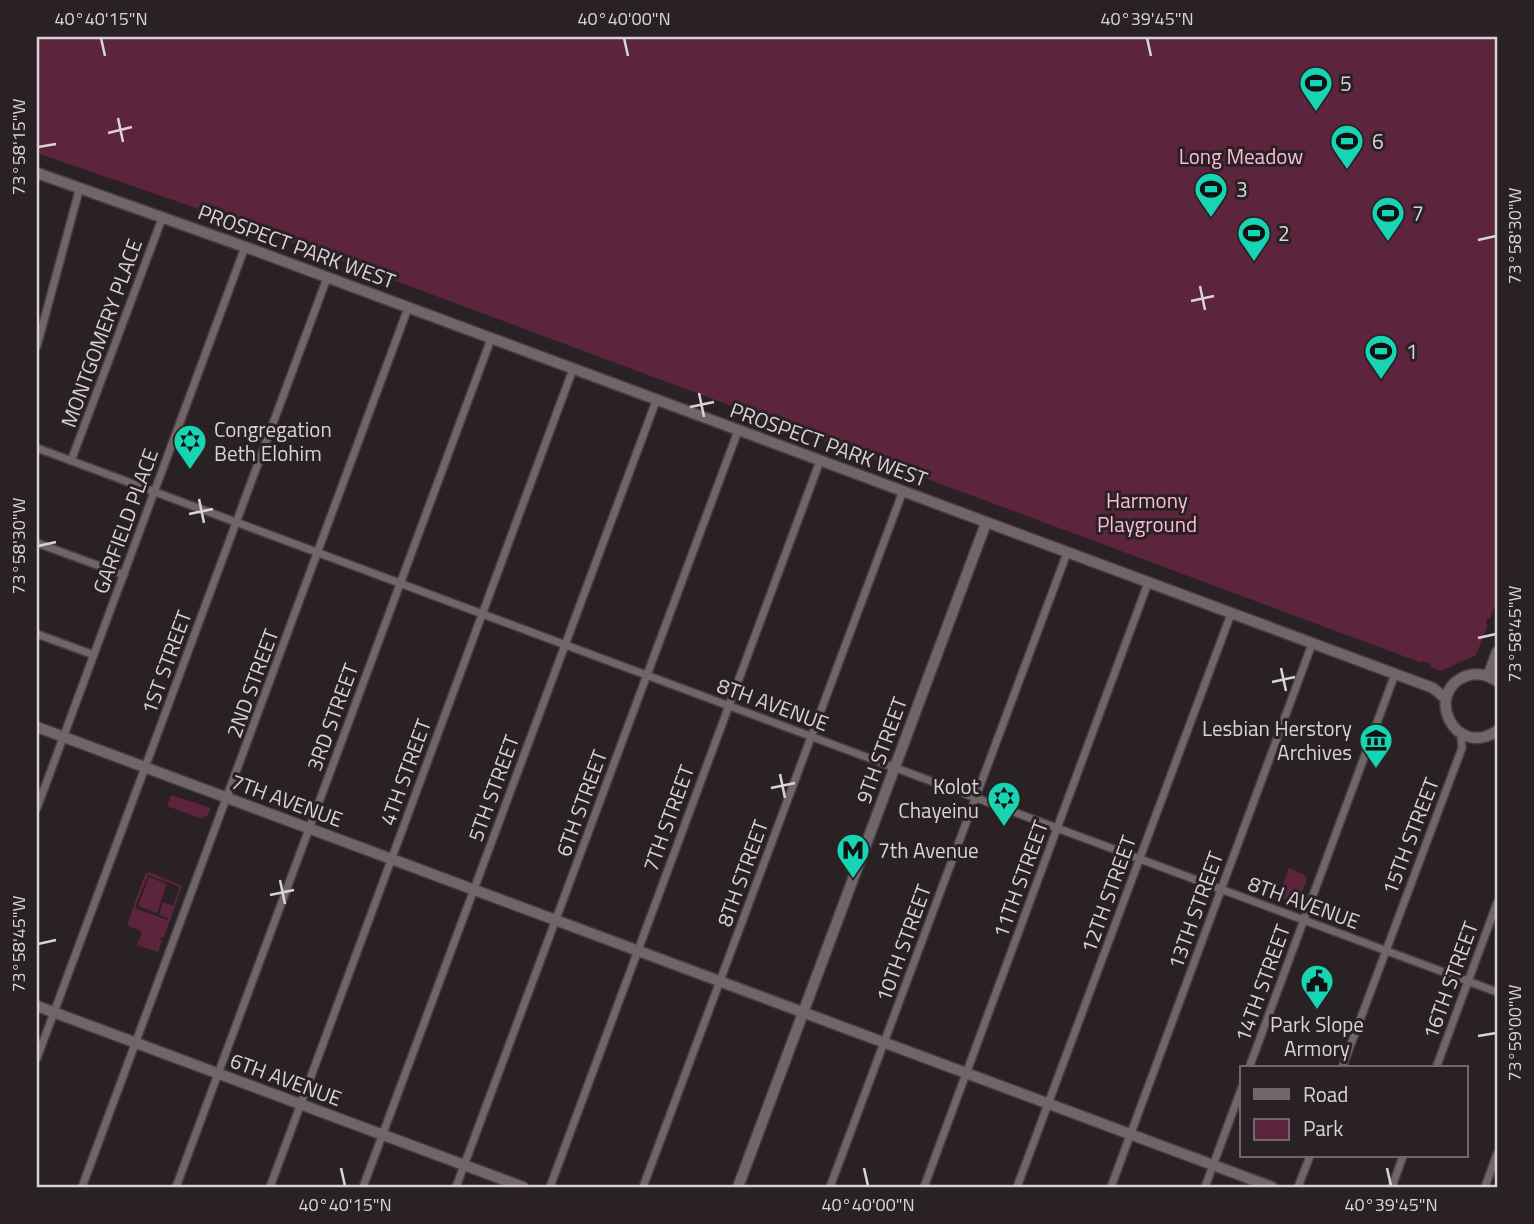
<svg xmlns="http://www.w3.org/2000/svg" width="1534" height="1224" font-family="'Titillium Web',sans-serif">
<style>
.green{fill:#5d243d;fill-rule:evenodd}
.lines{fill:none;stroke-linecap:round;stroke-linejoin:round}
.street-casing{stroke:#463f41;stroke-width:10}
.secondary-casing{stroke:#463f41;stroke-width:13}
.street{stroke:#706569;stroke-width:7}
.secondary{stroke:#706569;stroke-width:10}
.ticks{fill:none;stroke:#d9d3d5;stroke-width:2.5}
.labels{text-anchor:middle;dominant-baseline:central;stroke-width:6;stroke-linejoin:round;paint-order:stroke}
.poi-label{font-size:21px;fill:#d9d3d5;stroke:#2a2124;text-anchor:start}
.park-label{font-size:21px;fill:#fcbbd3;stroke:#2a2124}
.street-label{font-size:21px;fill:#d9d3d5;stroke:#2a2124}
.neatline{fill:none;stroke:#d9d3d5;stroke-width:2.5}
.ticks-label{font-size:18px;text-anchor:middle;fill:#d9d3d5}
</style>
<rect width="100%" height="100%" fill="#2a2124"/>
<path class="green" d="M37,37H1497V599L1490,619H1487L1486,624L1488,625L1476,655L1441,671L1430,667L1431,664L1423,661L1422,663L245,225L37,153Z
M171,795L211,808L207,817L204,816L203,819L167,806Z
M1289,868L1303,874L1307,879L1299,900L1295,903L1278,897Z
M149,872L182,886L164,937L160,939L162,941L158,952L137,945L142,932L127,925L145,874ZM148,875L180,887L173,906L163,902L159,915L168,918L167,920L135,908Z
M149,877L167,884L157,913L138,906Z"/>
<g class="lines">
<defs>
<path id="street" d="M37,346L80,187
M37,448L1497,992
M71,461L163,216
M37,543L124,575
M37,634L94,655
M37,808L245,247
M37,1058L327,278
M1249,1068L1395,674
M1342,1068L1462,748L1461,734
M1436,1068L1497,903
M82,1187L408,308
M176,1187L491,339
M270,1187L573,369
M363,1187L656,401
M456,1187L738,431
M550,1187L820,461
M643,1187L903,491
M830,1187L1067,553
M924,1187L1148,583
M1017,1187L1231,614
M1111,1187L1312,644
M1205,1187L1242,1087
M1298,1187L1310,1156
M1392,1187L1403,1156
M1485,1187L1497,1154"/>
<path id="secondary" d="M37,173L251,249L1433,688L1446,699
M1488,676L1497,652
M1497,681C1487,675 1478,672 1466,676C1423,693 1455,759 1497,731
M37,727L1272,1187
M37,1006L523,1187
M738,1187L986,523"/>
</defs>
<use href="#street" class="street-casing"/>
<use href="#secondary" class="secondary-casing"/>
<use href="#street" class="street"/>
<use href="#secondary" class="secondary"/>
</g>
<path class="ticks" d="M101,38L105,56M624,38L628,56M1147,38L1151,56M118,118L123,142M108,133L132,127M38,147L56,144M1478,240L1496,236M1200,286L1205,310M1191,301L1214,296M699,393L704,417M690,407L714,402M199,499L204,523M189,514L213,509M38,546L56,542M1478,638L1496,634M1281,668L1286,691M1272,682L1295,677M780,774L785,798M771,788L795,783M280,880L285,904M270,895L294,890M38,944L56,940M1478,1036L1496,1033M341,1168L345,1186M864,1168L868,1186M1387,1168L1391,1186"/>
<defs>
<symbol id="stadium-pin" viewBox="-11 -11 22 30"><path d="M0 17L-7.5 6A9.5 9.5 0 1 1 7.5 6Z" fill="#17d5b2" stroke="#2a2124"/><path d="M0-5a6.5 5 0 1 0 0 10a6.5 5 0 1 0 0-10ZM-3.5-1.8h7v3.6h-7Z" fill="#111"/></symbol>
<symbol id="synagogue-pin" viewBox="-11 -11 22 30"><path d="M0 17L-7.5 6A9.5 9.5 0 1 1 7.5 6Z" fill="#17d5b2" stroke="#2a2124"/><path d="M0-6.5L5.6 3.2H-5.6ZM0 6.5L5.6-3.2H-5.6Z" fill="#111"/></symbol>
<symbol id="museum-pin" viewBox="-11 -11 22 30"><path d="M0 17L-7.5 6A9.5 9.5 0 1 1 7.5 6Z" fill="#17d5b2" stroke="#2a2124"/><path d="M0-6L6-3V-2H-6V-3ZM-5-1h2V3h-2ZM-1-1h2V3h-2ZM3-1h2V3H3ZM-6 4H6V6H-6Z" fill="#111"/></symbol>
<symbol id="metro-pin" viewBox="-11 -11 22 30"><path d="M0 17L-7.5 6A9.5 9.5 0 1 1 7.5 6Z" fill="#17d5b2" stroke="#2a2124"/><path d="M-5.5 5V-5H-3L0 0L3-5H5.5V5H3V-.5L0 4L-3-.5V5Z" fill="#111"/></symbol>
<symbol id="civic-pin" viewBox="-11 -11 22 30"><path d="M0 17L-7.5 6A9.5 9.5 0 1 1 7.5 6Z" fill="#17d5b2" stroke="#2a2124"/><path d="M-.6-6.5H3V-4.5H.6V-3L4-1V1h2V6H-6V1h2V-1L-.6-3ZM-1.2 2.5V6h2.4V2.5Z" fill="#111"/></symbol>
</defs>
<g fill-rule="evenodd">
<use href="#stadium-pin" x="1297" y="64" width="38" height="52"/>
<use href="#stadium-pin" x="1328" y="122" width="38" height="52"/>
<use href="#stadium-pin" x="1192" y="170" width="38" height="52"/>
<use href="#stadium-pin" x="1369" y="194" width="38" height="52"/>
<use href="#stadium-pin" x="1235" y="214" width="38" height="52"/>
<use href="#stadium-pin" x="1362" y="332" width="38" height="52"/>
<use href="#synagogue-pin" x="171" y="422" width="38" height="52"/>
<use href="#museum-pin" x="1357" y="721" width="38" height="52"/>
<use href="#synagogue-pin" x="985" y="779" width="38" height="52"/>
<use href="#metro-pin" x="834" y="831" width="38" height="52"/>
<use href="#civic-pin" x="1298" y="962" width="38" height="52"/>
</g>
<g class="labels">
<g class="poi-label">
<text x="1340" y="83">5</text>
<text x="1372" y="141">6</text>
<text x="1236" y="189">3</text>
<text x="1412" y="213">7</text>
<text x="1278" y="233">2</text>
<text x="1406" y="351">1</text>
<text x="214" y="429">Congregation<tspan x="214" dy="24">Beth Elohim</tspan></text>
<text x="1352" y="728" text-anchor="end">Lesbian Herstory<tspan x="1352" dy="24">Archives</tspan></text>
<text x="979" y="786" text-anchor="end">Kolot<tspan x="979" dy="24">Chayeinu</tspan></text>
<text x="878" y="850">7th Avenue</text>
<text x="1317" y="1024" text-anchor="middle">Park Slope<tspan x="1317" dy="24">Armory</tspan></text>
</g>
<g class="park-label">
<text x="1241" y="156">Long Meadow</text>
<text x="1147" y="500">Harmony<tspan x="1147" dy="24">Playground</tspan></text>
</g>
<g class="street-label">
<text transform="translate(297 246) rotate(20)">PROSPECT PARK WEST</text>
<text transform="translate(101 333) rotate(-70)">MONTGOMERY PLACE</text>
<text transform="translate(829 444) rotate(20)">PROSPECT PARK WEST</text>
<text transform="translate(125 521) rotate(-70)">GARFIELD PLACE</text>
<text transform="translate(166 662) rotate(-70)">1ST STREET</text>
<text transform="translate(252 683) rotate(-70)">2ND STREET</text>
<text transform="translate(773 704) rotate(20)">8TH AVENUE</text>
<text transform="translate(332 717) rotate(-70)">3RD STREET</text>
<text transform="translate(881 750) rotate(-70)">9TH STREET</text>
<text transform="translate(405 772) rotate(-70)">4TH STREET</text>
<text transform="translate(493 788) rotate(-70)">5TH STREET</text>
<text transform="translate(287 800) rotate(20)">7TH AVENUE</text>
<text transform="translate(581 803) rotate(-70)">6TH STREET</text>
<text transform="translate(668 818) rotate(-70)">7TH STREET</text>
<text transform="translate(1410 836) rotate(-69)">15TH STREET</text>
<text transform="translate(742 873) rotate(-70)">8TH STREET</text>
<text transform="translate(1020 879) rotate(-70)">11TH STREET</text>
<text transform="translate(1108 894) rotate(-70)">12TH STREET</text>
<text transform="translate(1304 902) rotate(20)">8TH AVENUE</text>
<text transform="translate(1195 910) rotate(-70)">13TH STREET</text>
<text transform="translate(903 943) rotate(-70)">10TH STREET</text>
<text transform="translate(1450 980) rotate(-70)">16TH STREET</text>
<text transform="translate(1262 983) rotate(-70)">14TH STREET</text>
<text transform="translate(286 1079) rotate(20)">6TH AVENUE</text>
</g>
</g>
<rect width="1534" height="1224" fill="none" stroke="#2a2124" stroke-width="77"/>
<rect x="1240" y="1066" width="228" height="91" fill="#2a2124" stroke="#70686b" stroke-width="2"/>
<rect x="1254" y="1089" width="35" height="10" fill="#706569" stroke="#70686b" stroke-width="2"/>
<text x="1303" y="1102" font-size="21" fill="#d9d3d5">Road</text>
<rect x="1254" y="1119" width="35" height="21" fill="#5d243d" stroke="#70686b" stroke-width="2"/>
<text x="1303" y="1136" font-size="21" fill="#d9d3d5">Park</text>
<rect x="38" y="38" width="1458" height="1148" class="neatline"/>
<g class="ticks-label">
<text x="101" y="25">40°40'15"N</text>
<text x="624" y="25">40°40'00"N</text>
<text x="1147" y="25">40°39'45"N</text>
<text transform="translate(19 147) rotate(-90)" y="6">73°58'15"W</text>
<text transform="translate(1515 236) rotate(-90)" y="6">73°58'30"W</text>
<text transform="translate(19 546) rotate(-90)" y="6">73°58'30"W</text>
<text transform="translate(1515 634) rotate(-90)" y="6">73°58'45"W</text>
<text transform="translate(19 944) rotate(-90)" y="6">73°58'45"W</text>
<text transform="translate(1515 1033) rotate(-90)" y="6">73°59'00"W</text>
<text x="345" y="1211">40°40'15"N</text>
<text x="868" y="1211">40°40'00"N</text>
<text x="1391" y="1211">40°39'45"N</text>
</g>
</svg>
